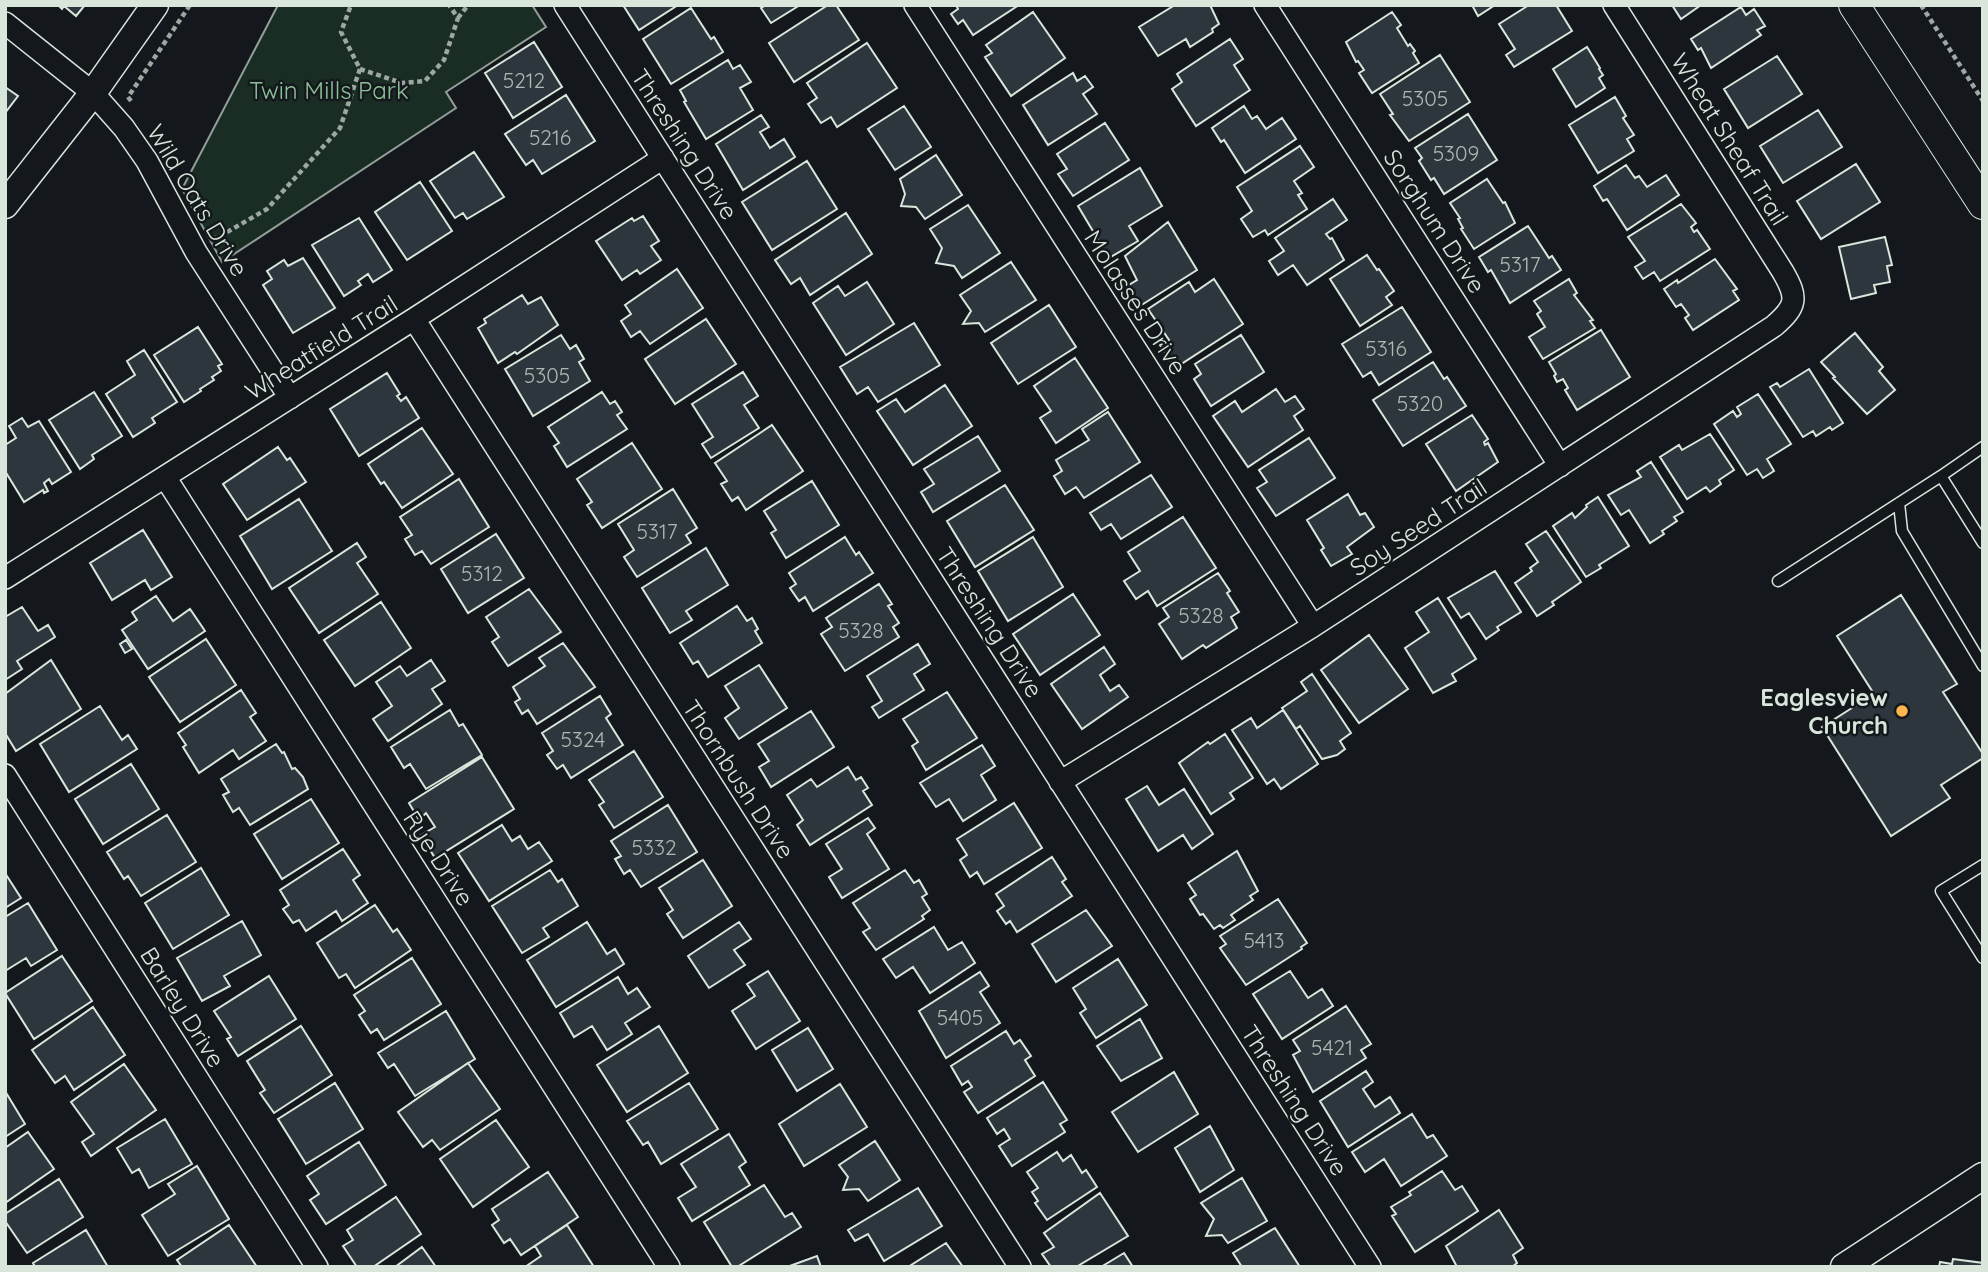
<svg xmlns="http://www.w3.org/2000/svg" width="1988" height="1272" font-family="Quicksand,sans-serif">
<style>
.green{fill:#1a2d24;stroke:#939e99;stroke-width:2}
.building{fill:#2c363c;stroke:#d8e6dc;stroke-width:2}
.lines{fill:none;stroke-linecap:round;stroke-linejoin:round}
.service-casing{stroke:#d8e6dc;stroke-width:13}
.minor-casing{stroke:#d8e6dc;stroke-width:24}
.tertiary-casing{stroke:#d8e6dc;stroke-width:29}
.secondary-casing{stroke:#d8e6dc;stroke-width:32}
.path{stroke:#9da8a2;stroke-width:4.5;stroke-dasharray:5 3.5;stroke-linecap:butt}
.service{stroke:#14181c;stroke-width:10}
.minor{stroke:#14181c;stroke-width:21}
.tertiary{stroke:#14181c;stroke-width:26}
.secondary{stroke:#14181c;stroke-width:30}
.poi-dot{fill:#ffb74d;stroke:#14181c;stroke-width:2.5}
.labels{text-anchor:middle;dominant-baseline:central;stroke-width:5;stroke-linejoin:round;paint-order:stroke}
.number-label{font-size:21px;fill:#adbab4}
.park-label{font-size:24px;fill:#8ac095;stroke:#14181c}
.street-label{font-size:24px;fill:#d8e6dc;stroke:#14181c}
.poi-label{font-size:24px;font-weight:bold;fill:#d8e6dc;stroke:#14181c;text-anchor:end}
</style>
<rect width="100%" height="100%" fill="#14181c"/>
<path class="green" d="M278,5H532L546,27L446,92L456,108L222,262L182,189Z"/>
<path class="building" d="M58,5H85L76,16L64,6L62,9Z
M623,5H678L639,30Z
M766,5H800L771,23L761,8Z
M828,5H836L859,40L794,82L769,43Z
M956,5H1019L973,35L963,20L958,24L951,14L958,9Z
M1175,5H1210L1219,24L1212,29L1213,32L1190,47L1186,39L1158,56L1139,27Z
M1472,5H1495L1478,16Z
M1529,5H1556L1572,31L1514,67L1506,55L1515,49L1499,24Z
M1672,5H1701L1681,19Z
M1741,7L1746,15L1754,9L1765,26L1757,30L1761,35L1711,68L1701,48L1698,50L1691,39Z
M691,8L711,39L714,37L723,52L671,84L643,39Z
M1033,12L1065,58L1011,96L985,57L992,53L986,45Z
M1392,12L1401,25L1397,28L1408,46L1410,44L1415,51L1413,53L1419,63L1372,93L1359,73L1364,70L1358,61L1356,62L1346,42Z
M1230,39L1243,59L1234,65L1250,90L1196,126L1172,89L1182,82L1177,74Z
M534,42L562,87L513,118L485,73Z
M867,43L897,88L837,127L831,117L821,123L808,104L817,98L807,83Z
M1587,47L1600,68L1599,69L1603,75L1599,78L1605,88L1576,107L1553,69Z
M1440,55L1470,102L1409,141L1390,115L1393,114L1380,94Z
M1777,56L1802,94L1748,128L1724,89Z
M728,60L733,69L740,65L751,82L740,88L753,110L706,139L684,102L686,101L680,90Z
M1073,73L1077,81L1085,76L1093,87L1083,94L1097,114L1048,145L1023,105Z
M5,87L18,96L5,113Z
M566,95L595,141L542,174L533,160L526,165L505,134Z
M1615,97L1626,116L1623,118L1634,135L1627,139L1634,151L1598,173L1569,125Z
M904,106L931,147L895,170L868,129Z
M1244,106L1252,119L1257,116L1266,129L1282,118L1296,139L1245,173L1224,140L1221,142L1212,128Z
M1818,110L1842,147L1783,183L1760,146Z
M1468,114L1497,160L1444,194L1434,178L1431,180L1419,161L1422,158L1415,148Z
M761,115L769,127L760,132L770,148L784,139L795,157L743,190L716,144Z
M1105,123L1129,160L1073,196L1058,174L1067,169L1057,154Z
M1300,146L1314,167L1294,181L1302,193L1298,195L1307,209L1268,235L1265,230L1253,237L1241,219L1252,211L1237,187Z
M474,152L504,197L467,219L463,213L455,218L430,181Z
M936,155L962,195L925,219L916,207L901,206L905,194L900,179Z
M807,161L837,209L772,250L742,202Z
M1856,164L1880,202L1821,239L1797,201Z
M1626,165L1635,178L1639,176L1647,187L1666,175L1679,195L1627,230L1607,199L1603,201L1594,186Z
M1140,168L1162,206L1129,226L1138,241L1109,258L1078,206Z
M1487,179L1503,203L1505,202L1515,223L1474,249L1461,229L1463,228L1458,219L1460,218L1450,203Z
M420,182L452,231L407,260L375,212Z
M1333,199L1347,220L1326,234L1330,239L1332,238L1344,260L1307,285L1293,265L1278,275L1269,261L1284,251L1275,238Z
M1681,204L1696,223L1691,227L1694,232L1697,230L1710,249L1660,281L1654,272L1643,279L1635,267L1645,261L1628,237Z
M968,205L1000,253L962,278L954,266L936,263L942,248L930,229Z
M846,213L872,254L810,295L800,278L791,284L775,260Z
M643,216L659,241L651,246L661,260L640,274L637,270L622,280L596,241L632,218L634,221Z
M359,218L392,270L373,282L368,274L358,281L361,285L344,296L312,245Z
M1168,222L1197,270L1140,306L1127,286L1137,280L1125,256Z
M1528,226L1549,258L1552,256L1561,270L1510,303L1491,270L1488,272L1479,257Z
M1885,237L1892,265L1887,266L1890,282L1874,285L1876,293L1851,299L1839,247Z
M1367,255L1377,270L1379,269L1394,291L1386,297L1392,305L1360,326L1330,279Z
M303,258L335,308L293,333L263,285L272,279L267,271L284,260L288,266Z
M1715,259L1737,289L1733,291L1739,300L1693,330L1685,318L1689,315L1681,304L1676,307L1664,289L1677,280L1678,283Z
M1011,262L1036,300L985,332L979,323L963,324L971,311L960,295Z
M677,269L703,308L650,344L640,331L631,337L621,321L631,314L625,305Z
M1214,279L1243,324L1175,368L1160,345L1169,340L1148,309L1189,282L1195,292Z
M1569,279L1577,293L1574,295L1593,320L1590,321L1595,328L1543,359L1529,337L1545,327L1537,314L1541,311L1534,301Z
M867,282L894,324L846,355L813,303L838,286L845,296Z
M522,295L528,304L541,297L558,325L517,354L515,352L498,363L478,328L486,323L484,319Z
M1049,305L1076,347L1018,384L991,343Z
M1402,307L1431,352L1379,385L1371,372L1363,377L1342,344Z
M706,319L736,364L675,404L645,359Z
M914,323L940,365L878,402L868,387L857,394L840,367Z
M198,327L222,364L218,366L221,371L212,377L214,380L200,389L201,391L184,402L154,355Z
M1601,330L1630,377L1577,410L1565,390L1568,388L1563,379L1557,382L1554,376L1556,374L1549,362Z
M1855,333L1883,367L1879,371L1895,390L1867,414L1833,378L1835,377L1821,362Z
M561,335L570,349L576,345L584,359L579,362L590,381L533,416L505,369Z
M1241,335L1264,372L1211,406L1194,379L1201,374L1195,364Z
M144,350L177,402L152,418L155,423L133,437L106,394L135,375L127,361Z
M1075,358L1108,408L1056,443L1040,418L1051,411L1034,386Z
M1433,362L1444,379L1447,377L1466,406L1403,446L1373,400Z
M1809,369L1843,423L1832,430L1830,427L1816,436L1813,431L1803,437L1770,387L1777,383L1780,387Z
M743,372L758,396L744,405L759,428L711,458L702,444L713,437L692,404Z
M387,373L400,394L397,396L401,401L406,397L419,418L359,456L330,409Z
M945,385L972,426L913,465L877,411L896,399L905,412Z
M1276,389L1285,402L1295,396L1304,409L1294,416L1303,430L1248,467L1213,416L1235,401L1242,412Z
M94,392L122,436L92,455L94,459L80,469L49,420Z
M602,392L610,404L615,401L622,412L617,415L627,429L567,467L554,446L559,443L548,427Z
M1758,394L1791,444L1767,459L1774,471L1763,478L1757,469L1747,475L1714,424L1733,411L1737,417L1741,414L1737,407Z
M1108,412L1140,462L1084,498L1076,487L1065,494L1054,476L1062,471L1056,460L1089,440L1082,429Z
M1472,415L1488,439L1484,442L1485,445L1488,443L1498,462L1456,491L1426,444Z
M22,418L28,427L39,421L71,472L52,484L49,479L44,483L48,491L44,493L43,490L24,502L5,471V445L16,438L9,426Z
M772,425L803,471L746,510L738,497L732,501L721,484L727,481L715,463Z
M422,428L453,474L402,508L384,482L381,484L368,464Z
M1710,434L1734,470L1719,480L1721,484L1710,492L1706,487L1687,499L1660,457L1679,445L1682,450Z
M978,436L1000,471L933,512L921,492L934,484L924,469Z
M1309,438L1335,478L1276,516L1257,488L1267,482L1259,470Z
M632,443L662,489L602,528L587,505L592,502L577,479Z
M278,447L287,460L290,458L306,482L247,520L223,484Z
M1651,462L1683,512L1674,517L1677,521L1662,531L1664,534L1650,543L1629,510L1621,515L1608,495L1641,477L1637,471Z
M1151,475L1172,507L1121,539L1111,524L1101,530L1090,513Z
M459,479L489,527L431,564L422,551L415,555L405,539L412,535L400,517Z
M812,481L839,525L786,558L771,533L776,530L764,511Z
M1005,485L1034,530L975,567L947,521Z
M673,489L697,528L686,535L691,543L637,577L624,557L634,550L618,524Z
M1348,494L1360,515L1365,513L1374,527L1347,547L1352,554L1331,566L1321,550L1324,548L1307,520Z
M1598,497L1629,546L1599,565L1601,568L1586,577L1553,526L1572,513L1575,518L1587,507L1586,505Z
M299,499L332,551L272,589L240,536Z
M1183,517L1216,568L1157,606L1148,591L1136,599L1124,581L1140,571L1128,552Z
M143,530L172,577L151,590L145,580L112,600L90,563Z
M1546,531L1581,582L1552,602L1554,605L1537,616L1515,583L1532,571L1530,568L1538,562L1526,544Z
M496,534L524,578L468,613L441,569Z
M845,537L856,555L859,552L873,573L813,611L805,597L799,601L790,588L796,584L789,573Z
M1033,537L1063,587L1008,621L978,571Z
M357,543L366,557L357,563L378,594L319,633L289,588Z
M706,548L728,585L686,611L692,620L670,633L642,588Z
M1495,571L1521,612L1497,627L1499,630L1486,639L1469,613L1461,618L1448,598Z
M1218,573L1230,591L1227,593L1239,612L1231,617L1237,628L1206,648L1203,645L1182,659L1159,624L1169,617L1163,608Z
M879,584L892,604L888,606L899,623L893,627L899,637L845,671L821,634L832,627L826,618Z
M529,589L561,632L508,666L492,642L499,637L486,617Z
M1073,594L1100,635L1040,675L1013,634Z
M1901,595L1957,684L1943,692L1983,754V758L1941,785L1950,798L1891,836L1822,727L1874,694L1837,636Z
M156,596L173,621L190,609L205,631L148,669L122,630L137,620L132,612Z
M1438,598L1476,659L1452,674L1456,681L1433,693L1405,648L1429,632L1416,612Z
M381,602L411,648L355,686L324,640Z
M737,606L747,621L752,618L758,629L755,631L762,643L708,677L698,661L693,664L680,643Z
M22,607L38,631L48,625L55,637L17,661L22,669L5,680V617Z
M1369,635L1408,689L1359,723L1321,670Z
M206,639L236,685L180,722L149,677Z
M126,640L132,649L125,653L120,644Z
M563,643L595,687L537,724L528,710L522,714L515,702L520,699L513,687L545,666L539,658Z
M918,644L930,664L914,674L924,690L879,718L872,707L882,701L867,676Z
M1104,647L1115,664L1100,675L1110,691L1119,685L1128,697L1082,729L1051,684Z
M51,660L81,709L16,751L5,733V694Z
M431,660L445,681L432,689L442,704L388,741L373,719L392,706L376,682L400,666L407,676Z
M759,665L787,708L739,739L725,718L739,708L725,686Z
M1312,674L1351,733L1340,741L1345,749L1337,755L1322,759L1300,726L1296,729L1282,708L1307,691L1301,682Z
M241,690L256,713L250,717L266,741L239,759L233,750L199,773L183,747L186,745L178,733Z
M947,692L977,738L926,770L912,746L918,742L903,719Z
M600,696L611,714L606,718L623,745L571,778L563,765L557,769L547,755L553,751L542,733Z
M100,706L122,740L128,735L137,749L69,792L40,744Z
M450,710L459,726L463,724L482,755L426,789L410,764L404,768L391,747Z
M1283,710L1318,764L1281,789L1274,779L1267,784L1232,730L1251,718L1257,728Z
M811,711L834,747L771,787L759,767L769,761L758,744Z
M1225,734L1253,778L1230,793L1234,799L1211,814L1179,763L1208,742L1210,744Z
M276,744L282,753L284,752L292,769L295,768L303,777L308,789L250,825L239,808L233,812L223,795L229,792L221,779Z
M982,745L995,766L981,775L996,800L963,821L949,799L936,807L920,783Z
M634,751L663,797L614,828L599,805L604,802L589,780Z
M482,757L514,809L435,858L421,835L435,827L426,813L419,820L409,803Z
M131,764L159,809L103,844L75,799Z
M848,767L856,780L861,777L868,788L863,791L872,805L810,845L797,825L803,820L787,795L811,779L817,787Z
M1147,786L1159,805L1184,789L1213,834L1192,849L1183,835L1158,851L1126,799Z
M311,799L339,843L282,879L254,834Z
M1014,803L1042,848L984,884L977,872L970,877L960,860L967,855L957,839Z
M668,805L697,852L641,887L630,870L624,874L615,859L621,856L611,841Z
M167,815L196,862L141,896L128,876L124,879L107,852Z
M868,818L875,828L867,834L889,869L842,898L829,877L842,869L826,844Z
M502,825L512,841L520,836L528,849L539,842L552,861L489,901L458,853Z
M343,849L360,875L353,880L368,903L342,921L336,911L306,931L299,920L293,923L283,909L289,905L280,890Z
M1237,851L1258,891L1250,896L1253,900L1231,915L1235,920L1223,928L1220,925L1214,929L1203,914L1200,915L1190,899L1196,895L1188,883Z
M1052,857L1066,879L1062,882L1072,896L1017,932L1010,921L1006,924L997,911L1004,906L996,894Z
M703,860L732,906L683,938L667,914L673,910L659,888Z
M201,868L229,915L173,949L145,903Z
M550,870L558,882L562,879L578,906L543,928L549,937L522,953L492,906Z
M905,870L914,883L919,880L927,894L922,897L930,910L922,916L924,919L876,950L863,932L870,928L853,903Z
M5,873L21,898L5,908Z
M1278,899L1307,943L1301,947L1302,949L1246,985L1220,948L1226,944L1220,936Z
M28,903L57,950L31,966L26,958L5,971V917Z
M375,905L393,932L397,929L411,950L355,988L346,974L339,978L317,943Z
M1086,910L1112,946L1056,982L1032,944Z
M242,921L261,955L224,976L230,986L202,1001L177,958Z
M587,922L607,954L615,949L624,964L556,1007L527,960Z
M739,922L751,939L734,950L745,965L709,988L688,956Z
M934,927L948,950L962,942L975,963L930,993L913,967L896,978L883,959Z
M62,956L92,1001L34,1039L5,993Z
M412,958L441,1004L384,1040L377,1029L371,1033L359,1015L365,1011L354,995Z
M1118,959L1147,1005L1096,1038L1080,1013L1086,1009L1073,988Z
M768,971L800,1021L756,1049L732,1011L755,996L747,984Z
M1290,971L1308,998L1322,989L1333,1006L1282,1039L1253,994Z
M980,972L989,986L980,992L1000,1023L946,1058L919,1011Z
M269,976L296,1019L238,1056L227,1039L231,1037L214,1011Z
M618,977L628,994L637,988L650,1007L625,1023L632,1034L607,1050L592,1026L574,1037L560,1013Z
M1346,1006L1371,1044L1361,1050L1366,1058L1313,1092L1293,1055L1300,1051L1293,1040Z
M93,1007L125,1055L74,1090L65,1076L55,1083L32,1050Z
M446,1011L475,1059L415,1096L394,1064L388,1068L378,1053Z
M1140,1019L1162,1058L1121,1081L1097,1046Z
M301,1026L332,1075L274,1113L260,1093L265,1090L247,1061Z
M659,1026L688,1073L627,1112L597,1065Z
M808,1028L833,1069L797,1091L772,1050Z
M1006,1031L1014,1044L1020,1040L1031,1056L1025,1060L1035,1076L978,1113L964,1092L972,1087L968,1081L962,1085L951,1066Z
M468,1063L500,1109L440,1150L432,1140L423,1147L398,1112Z
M124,1064L156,1110L91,1156L82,1142L94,1134L71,1102Z
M1366,1071L1373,1082L1363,1089L1375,1107L1390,1097L1400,1113L1348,1147L1320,1101Z
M1174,1072L1198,1114L1138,1152L1112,1112Z
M1043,1082L1067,1120L1060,1124L1065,1132L1012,1166L999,1146L1010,1139L1004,1129L997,1134L987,1118Z
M335,1083L363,1129L306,1164L278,1119Z
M689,1083L718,1129L661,1164L648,1142L643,1145L627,1121Z
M840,1084L867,1127L804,1166L779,1124Z
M5,1091L25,1124L5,1137Z
M1412,1114L1427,1138L1433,1135L1447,1156L1401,1186L1384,1159L1365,1172L1352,1152Z
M165,1119L192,1164L149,1188L139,1169L132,1173L117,1148Z
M496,1120L529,1167L473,1207L440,1159Z
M1210,1126L1234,1170L1200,1192L1175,1148Z
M28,1132L54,1169L5,1203V1148Z
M729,1134L746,1162L739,1167L750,1185L692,1221L678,1198L696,1187L681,1164Z
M875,1141L900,1180L868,1201L859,1189L843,1190L848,1177L839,1165Z
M359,1142L386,1185L326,1224L310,1200L319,1194L307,1176Z
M1057,1152L1063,1161L1071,1155L1082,1173L1086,1170L1097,1187L1047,1220L1035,1203L1038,1201L1032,1192L1038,1188L1027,1172Z
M197,1166L229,1219L168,1256L142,1215L175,1194L168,1184Z
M1442,1171L1455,1190L1462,1186L1478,1211L1415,1252L1392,1216L1396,1214L1391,1207L1411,1195L1409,1192Z
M548,1172L578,1217L521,1255L510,1239L504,1243L492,1225L499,1220L492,1209Z
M1242,1178L1267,1221L1228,1243L1222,1235L1206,1236L1214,1219L1201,1203Z
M59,1179L83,1217L27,1253L5,1221V1214Z
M764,1185L785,1217L792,1213L801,1227L737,1267H732L704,1222Z
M918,1188L942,1226L884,1261L868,1234L855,1241L848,1230Z
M1100,1193L1128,1236L1076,1267H1051L1042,1254L1054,1247L1044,1233Z
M396,1197L421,1234L373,1267H357L343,1246L353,1240L347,1230Z
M1499,1210L1523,1248L1513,1255L1517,1263L1512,1267H1457L1446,1246Z
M229,1225L257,1267H182L177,1260Z
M567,1225L594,1267H525L541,1256L535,1246Z
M1275,1228L1300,1267H1242L1233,1253Z
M86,1230L108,1267H35L33,1263Z
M946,1243L963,1267H908Z
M422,1247L436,1267H395Z
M1124,1253L1133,1267H1101Z
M817,1256L821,1267H787Z
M1953,1259L1983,1263V1267H1939L1940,1262L1952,1264Z"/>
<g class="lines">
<defs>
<path id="service" d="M1983,447L1941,476L1983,543
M1899,503L1902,531L1983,666
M1778,581L1941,476
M1983,865L1941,891L1983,958"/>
<path id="minor" d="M565,5L1370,1267
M915,5L1313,626
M1265,5L1560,466
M5,23L93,93L124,128L147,161L196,252L290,398
M414,319L1020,1267
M165,477L669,1267
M5,578L414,319L663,158
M5,775L317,1267
M1060,782L1313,626L1774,326C1797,306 1798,298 1783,272L1614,5"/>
<path id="tertiary" d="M5,205L93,93L155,5
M1844,1267L1983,1176"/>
<path id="secondary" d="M1854,5L1983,204"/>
</defs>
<use href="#service" class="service-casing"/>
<use href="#minor" class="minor-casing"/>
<use href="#tertiary" class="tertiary-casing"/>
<use href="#secondary" class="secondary-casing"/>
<path class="path" d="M1921,5L1983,101
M458,18L468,5
M360,69L402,83L425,81L444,60L458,18L449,5
M131,101L128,97L190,5
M214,236L215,239L267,209L340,128L360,69L341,32L351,5"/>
<use href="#service" class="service"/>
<use href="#minor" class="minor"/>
<use href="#tertiary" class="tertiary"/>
<use href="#secondary" class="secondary"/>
</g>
<circle class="poi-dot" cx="1902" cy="711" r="7"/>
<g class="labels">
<g class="number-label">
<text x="524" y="80">5212</text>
<text x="1425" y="98">5305</text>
<text x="550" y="137">5216</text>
<text x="1456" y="153">5309</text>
<text x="1520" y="264">5317</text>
<text x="1386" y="348">5316</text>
<text x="547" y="375">5305</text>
<text x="1420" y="403">5320</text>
<text x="657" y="531">5317</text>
<text x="482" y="573">5312</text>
<text x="1201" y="615">5328</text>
<text x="861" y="630">5328</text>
<text x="583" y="739">5324</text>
<text x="654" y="847">5332</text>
<text x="1264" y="940">5413</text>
<text x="960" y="1017">5405</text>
<text x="1332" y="1047">5421</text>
</g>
<g class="park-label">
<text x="329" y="90">Twin Mills Park</text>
</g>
<g class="street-label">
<text transform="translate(1730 139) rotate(58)">Wheat Sheaf Trail</text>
<text transform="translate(685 144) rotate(57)">Threshing Drive</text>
<text transform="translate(198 200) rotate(59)">Wild Oats Drive</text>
<text transform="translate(1435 221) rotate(57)">Sorghum Drive</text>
<text transform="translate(1136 302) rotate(57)">Molasses Drive</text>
<text transform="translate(321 347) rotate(-32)">Wheatfield Trail</text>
<text transform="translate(1418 527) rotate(-33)">Soy Seed Trail</text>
<text transform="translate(990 622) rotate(57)">Threshing Drive</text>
<text transform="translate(739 779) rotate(57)">Thornbush Drive</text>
<text transform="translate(439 858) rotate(57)">Rye Drive</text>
<text transform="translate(183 1007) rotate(58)">Barley Drive</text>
<text transform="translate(1295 1100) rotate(57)">Threshing Drive</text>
</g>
<g class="poi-label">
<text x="1888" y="697">Eaglesview<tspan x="1888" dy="28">Church</tspan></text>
</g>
</g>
<rect width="1988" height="1272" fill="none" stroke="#d8e6dc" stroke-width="14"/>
</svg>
